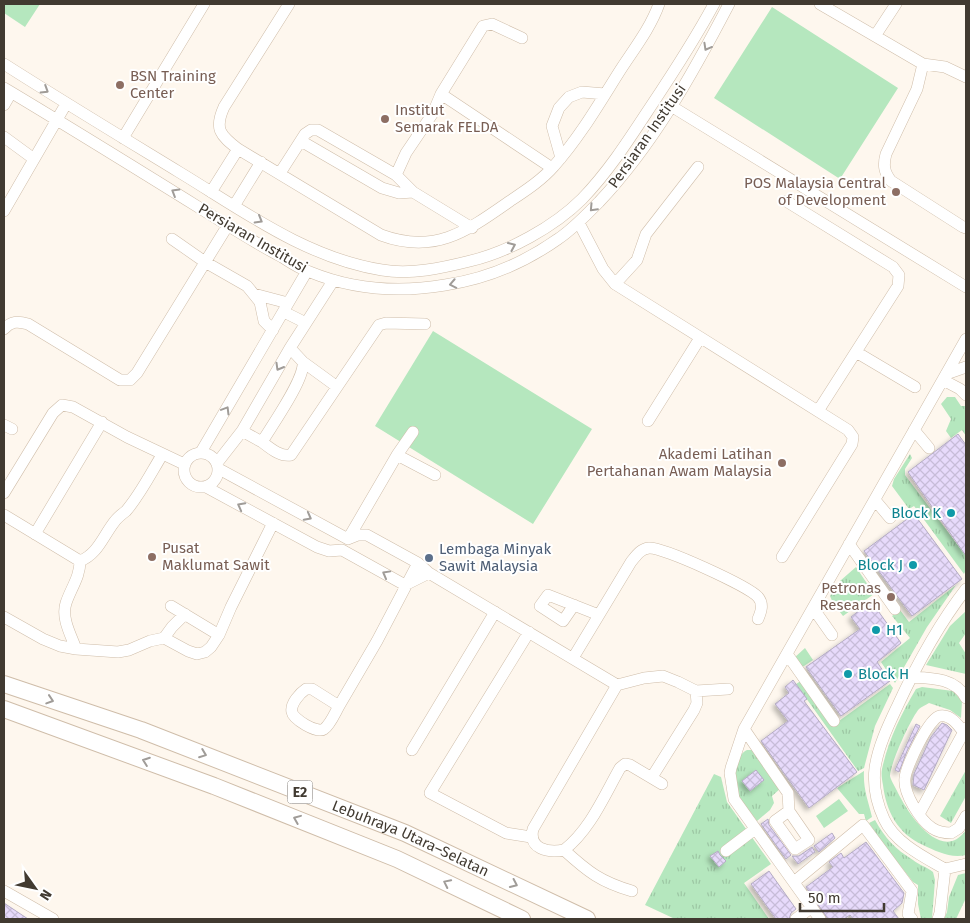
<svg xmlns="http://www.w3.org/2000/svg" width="970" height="923" font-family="'Fira Sans',sans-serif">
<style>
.grass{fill:url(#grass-tufts)}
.pitch{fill:#b5e7be}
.building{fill:url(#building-cross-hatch);stroke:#b4abc3;filter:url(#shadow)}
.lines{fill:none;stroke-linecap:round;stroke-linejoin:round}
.minor-casing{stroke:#cfbda9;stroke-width:12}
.highway-casing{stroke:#cfbda9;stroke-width:18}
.minor{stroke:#fff;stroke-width:11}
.highway{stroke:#fff;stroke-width:16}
.oneway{stroke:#a09c98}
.education-dot{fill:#8d6e63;stroke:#fff;stroke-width:2}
.culture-dot{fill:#0f9aa8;stroke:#fff;stroke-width:2}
.service-dot{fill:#5c6f8a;stroke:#fff;stroke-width:2}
.labels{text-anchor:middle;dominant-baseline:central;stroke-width:4;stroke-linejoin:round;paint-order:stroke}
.shield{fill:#fff;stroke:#7a756f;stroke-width:1}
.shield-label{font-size:14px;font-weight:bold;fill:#413a31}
.education-label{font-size:15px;fill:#785e54;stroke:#fff;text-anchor:start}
.street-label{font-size:15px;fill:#413a31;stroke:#fff}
.culture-label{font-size:15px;fill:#0d838f;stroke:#fff;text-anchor:end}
.service-label{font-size:15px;fill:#4e5e75;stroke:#fff;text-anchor:start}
</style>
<defs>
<pattern id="grass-tufts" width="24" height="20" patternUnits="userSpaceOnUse" patternTransform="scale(1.25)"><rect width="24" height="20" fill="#b5e7be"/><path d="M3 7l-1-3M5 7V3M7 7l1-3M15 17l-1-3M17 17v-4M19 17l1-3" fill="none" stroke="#9dc7a4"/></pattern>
<pattern id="building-cross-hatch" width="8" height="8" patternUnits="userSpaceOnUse" patternTransform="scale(1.25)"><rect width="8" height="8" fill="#e7dafb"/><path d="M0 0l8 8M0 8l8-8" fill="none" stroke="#c7bcd8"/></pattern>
<filter id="shadow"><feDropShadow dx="-3" dy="3" stdDeviation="2.5" flood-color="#0004"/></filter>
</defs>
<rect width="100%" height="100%" fill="#fef7ee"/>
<path class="grass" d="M947,397H955L961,406H966V436L962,430L951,438L946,431L951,419L941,404Z
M910,454L912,458L905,469V475L966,556V570L964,574L914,506L909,509L892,486L894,479Z
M856,567L874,594L843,616L833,603L830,596L840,581Z
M956,585L927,627L895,683L881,662L910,638L892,616L900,610L909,622Z
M966,611V633L959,643L966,654V674L926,665L950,626Z
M805,648L813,660L801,668L794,658Z
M807,677L839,721L890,684L893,688L875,726L864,768L858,771L796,684Z
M922,687L953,691L962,701L961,718L950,710L929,703C926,705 921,707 919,709C911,718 890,764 890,776C891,781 896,788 898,793C909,815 942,864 966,830V855C951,859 936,851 923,845C898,834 886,811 883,785C882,780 881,774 882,769C888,741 901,714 916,689Z
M747,750H753L781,788L772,796L774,803L770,810L757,821C751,813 742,803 738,794C732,781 733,757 747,750Z
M966,770V796L951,823L940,816Z
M864,771C863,789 868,800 872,817L866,821L864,814H859L837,788Z
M714,774L721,777L727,802L771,864L744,883L769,919H675L645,905Z
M875,820C885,838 895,849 913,860C919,865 927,867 933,872L935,880L932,919H921L918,904V885L913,882L881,841L869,823Z
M966,873V898L957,917L956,919H944L947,912L949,897L958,875Z"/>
<path class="pitch" d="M4,4H40L25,27L4,13Z
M772,7L898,88L840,179L714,98Z
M433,331L592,429L533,524L375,426Z
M839,799L848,811L824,828L816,816Z"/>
<path class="building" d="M958,434L966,445V556L908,472Z
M914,514L962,579L912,616L864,551Z
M871,601L901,643L877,662L890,681L841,716L806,667L860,629L851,617Z
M793,680L807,699L804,701L857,772L809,808L761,741L788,721L775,704L789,693L785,687Z
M942,723L947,725L952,730L924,790L913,785L914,774L931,737Z
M916,724L920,726L907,751L899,772L895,770Z
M756,770L764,780L750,791L742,781Z
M768,819L769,825L791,855L786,859L761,824Z
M832,833L835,838L819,852L814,846Z
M866,842L904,893L902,903L893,911L899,919H853L850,915L844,919H828L806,887L833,867L829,862L841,853L844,858Z
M812,847L815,852L798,864L792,856H799Z
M718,851L720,855L726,861L719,867L710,856Z
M769,871L796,909L791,913L789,919H776L751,884Z
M4,903L28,919H4Z"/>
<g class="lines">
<defs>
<path id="minor" d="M289,4L224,107C214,129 220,135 238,149L381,235C435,255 467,231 510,201C525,191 542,180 554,166C580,137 600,102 621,69C634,49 651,27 659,4
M820,4L923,64L945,67L966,77
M875,36L896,4
M522,38L492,24L483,26L441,94L552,168
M4,64C62,101 120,136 179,172C242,210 306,258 382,270C411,275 442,268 470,261C508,252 554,227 582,199C609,171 630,138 651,106C673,73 695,39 714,4
M923,64L917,89L886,154C883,165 884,172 891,181L963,227L966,228
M4,88C71,128 137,169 203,210C229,226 255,243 282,257C291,263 300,269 310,272C354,290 398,293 445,285C486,279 524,263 558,239C573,229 586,215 599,202C653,145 693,73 729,4
M4,105L11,93
M671,106L966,287
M4,137L34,159
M123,138L204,4
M301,141L382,188L399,193L413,192
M561,158L552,126L559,108L569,97L582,92L605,94
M280,173L305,134L311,130H318L396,175L413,192L472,228
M396,175L406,153L433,113L441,94
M211,192L238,149
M786,201L893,267L899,275L898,286L818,411
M234,206L261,162
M4,211L66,104
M579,223L603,269L615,284L848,430L853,437L852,444L782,557
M172,239L205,262L247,286L260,302L264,321L273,330
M615,284L637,260L646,234L698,167
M254,294L288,303
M284,312L306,323
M4,329C11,321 18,321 28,324L120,380H130L137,373L228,225
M290,348L303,362L336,386
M856,352L915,387
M946,374L966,367
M943,380L960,389L966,395
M648,421L700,338
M4,425L12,429
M914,430L929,448
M242,431L262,442C272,425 305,379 303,362
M262,442C270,448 280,457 291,455L379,325L386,323L425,324
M201,452L307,271
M184 470a17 17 0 1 1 34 0a17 17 0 1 1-34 0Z
M397,455L435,475
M217,463L242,431L290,348L333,281
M219,469L348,539L358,535H367L418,563L429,573L617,685
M206,487L317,547L329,551L342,550L405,585L429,573
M4,493L53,413L62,405L73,407L127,437L184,464
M875,500L890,518
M4,515L80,561
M35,534L102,422
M348,539L397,455L413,432
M849,544L895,609
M80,561C98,554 103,536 115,521C118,517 122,514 126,511C140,495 151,473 162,455
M966,589C938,625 916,666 897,707C888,726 878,747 875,768C873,785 877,804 884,819C895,843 924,857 945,869L966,864
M574,605L563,621L540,606L548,595L599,615
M171,606L219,635
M813,608L832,635
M4,617L43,639L60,646L76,649L118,652L129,650L150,641L164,638L188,651L197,654L205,652L211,647L219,635L231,607L273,523
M529,632L430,793L506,833L531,837
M164,638L172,627L185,614
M76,649C71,635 61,618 66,603C71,588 80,577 80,561
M787,654L834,721
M573,658L631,562C636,556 640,549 649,548C663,547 748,586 758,597C764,604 761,612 758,619
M911,677C932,678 955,678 966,698
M339,706C335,713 330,725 324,729C317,734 293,719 292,712C290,704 300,693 306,689H312L339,706L377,641L418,563
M744,729L788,793L789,811L809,840L795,849L775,821L789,811
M964,733C959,726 951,714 940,716C929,717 906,767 905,778C903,793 920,820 932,828C938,832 944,833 951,833L959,828L966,816
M412,750L495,612
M652,777L694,710L697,703L696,691
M919,814L966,728
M564,850C590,830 604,796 620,768L625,764L630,765L662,784
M726,851L755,829
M794,882L863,825L912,891L908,914L912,919
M4,891L53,919
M632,891C601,882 588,872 564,850C548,853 528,849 533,829L617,685L644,678L663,676L678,682L696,691L728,689
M796,919L812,907
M820,919L734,799L730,773L731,768L744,729L966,339
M938,919L940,913L945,869"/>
<g id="highway">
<path id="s1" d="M4,684L141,730L405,833L587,919"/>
<path d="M4,709L214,786L397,859L522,919"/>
</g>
</defs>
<use href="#minor" class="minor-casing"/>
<use href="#highway" class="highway-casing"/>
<use href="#minor" class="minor"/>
<use href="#highway" class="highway"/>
</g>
<defs><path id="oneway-chevron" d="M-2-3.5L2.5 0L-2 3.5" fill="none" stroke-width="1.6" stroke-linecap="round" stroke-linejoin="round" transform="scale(1.25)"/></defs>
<g class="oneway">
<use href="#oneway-chevron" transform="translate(707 47) rotate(119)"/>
<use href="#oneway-chevron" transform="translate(45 90) rotate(32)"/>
<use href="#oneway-chevron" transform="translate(175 192) rotate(-149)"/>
<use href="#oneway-chevron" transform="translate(593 208) rotate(133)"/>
<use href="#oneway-chevron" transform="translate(259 220) rotate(30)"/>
<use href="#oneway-chevron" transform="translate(512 246) rotate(-24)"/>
<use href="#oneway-chevron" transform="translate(453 284) rotate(169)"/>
<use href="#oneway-chevron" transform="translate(279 367) rotate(120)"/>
<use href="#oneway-chevron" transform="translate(226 410) rotate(-59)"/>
<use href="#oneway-chevron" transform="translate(241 506) rotate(-152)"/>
<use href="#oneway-chevron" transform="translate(308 517) rotate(28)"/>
<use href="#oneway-chevron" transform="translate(386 574) rotate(-151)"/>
<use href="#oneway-chevron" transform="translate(50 700) rotate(18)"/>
<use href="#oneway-chevron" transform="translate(203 754) rotate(21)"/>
<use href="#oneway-chevron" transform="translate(146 761) rotate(-160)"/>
<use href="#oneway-chevron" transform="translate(297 819) rotate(-158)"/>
<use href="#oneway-chevron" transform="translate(447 883) rotate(-154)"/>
<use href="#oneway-chevron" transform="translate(514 884) rotate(25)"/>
</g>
<g class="education-dot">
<circle cx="120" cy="85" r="5"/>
<circle cx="385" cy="119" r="5"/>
<circle cx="896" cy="192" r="5"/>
<circle cx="782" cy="463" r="5"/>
<circle cx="152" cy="557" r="5"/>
<circle cx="891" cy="597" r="5"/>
</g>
<g class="culture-dot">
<circle cx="951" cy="513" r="5"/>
<circle cx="913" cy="565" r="5"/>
<circle cx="876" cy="630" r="5"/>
<circle cx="848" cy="674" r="5"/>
</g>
<circle class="service-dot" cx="429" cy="558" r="5"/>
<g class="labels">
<rect class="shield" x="287.5" y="780.5" width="25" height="23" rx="4"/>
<g class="shield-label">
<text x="300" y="792">E2</text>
</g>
<g class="education-label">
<text x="130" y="76">BSN Training<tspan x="130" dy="17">Center</tspan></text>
<text x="395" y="110">Institut<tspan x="395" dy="17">Semarak FELDA</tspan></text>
<text x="886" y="183" text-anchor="end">POS Malaysia Central<tspan x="886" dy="17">of Development</tspan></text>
<text x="772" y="454" text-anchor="end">Akademi Latihan<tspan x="772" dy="17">Pertahanan Awam Malaysia</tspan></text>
<text x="162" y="548">Pusat<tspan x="162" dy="17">Maklumat Sawit</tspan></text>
<text x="881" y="588" text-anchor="end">Petronas<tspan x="881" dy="17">Research</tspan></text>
</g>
<g class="street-label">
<text transform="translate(647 136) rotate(-55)">Persiaran Institusi</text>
<text transform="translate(253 238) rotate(30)">Persiaran Institusi</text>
<text stroke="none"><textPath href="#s1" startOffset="435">Lebuhraya Utara–Selatan</textPath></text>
</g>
<g class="culture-label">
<text x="941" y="513">Block K</text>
<text x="903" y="565">Block J</text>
<text x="886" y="630" text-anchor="start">H1</text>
<text x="858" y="674" text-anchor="start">Block H</text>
</g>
<g class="service-label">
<text x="439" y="549">Lembaga Minyak<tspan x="439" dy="17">Sawit Malaysia</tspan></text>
</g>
</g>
<rect width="970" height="923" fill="none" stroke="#413a31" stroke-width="10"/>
<g transform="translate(35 888) rotate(123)" stroke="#ffffff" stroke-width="4" paint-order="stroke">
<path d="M0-4L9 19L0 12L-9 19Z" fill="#413a31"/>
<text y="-8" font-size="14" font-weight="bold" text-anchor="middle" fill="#413a31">N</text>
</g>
<path d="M800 903v8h84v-8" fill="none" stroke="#413a31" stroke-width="2.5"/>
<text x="808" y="903" font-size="15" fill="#413a31" stroke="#ffffff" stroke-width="4" paint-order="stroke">50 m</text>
</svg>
